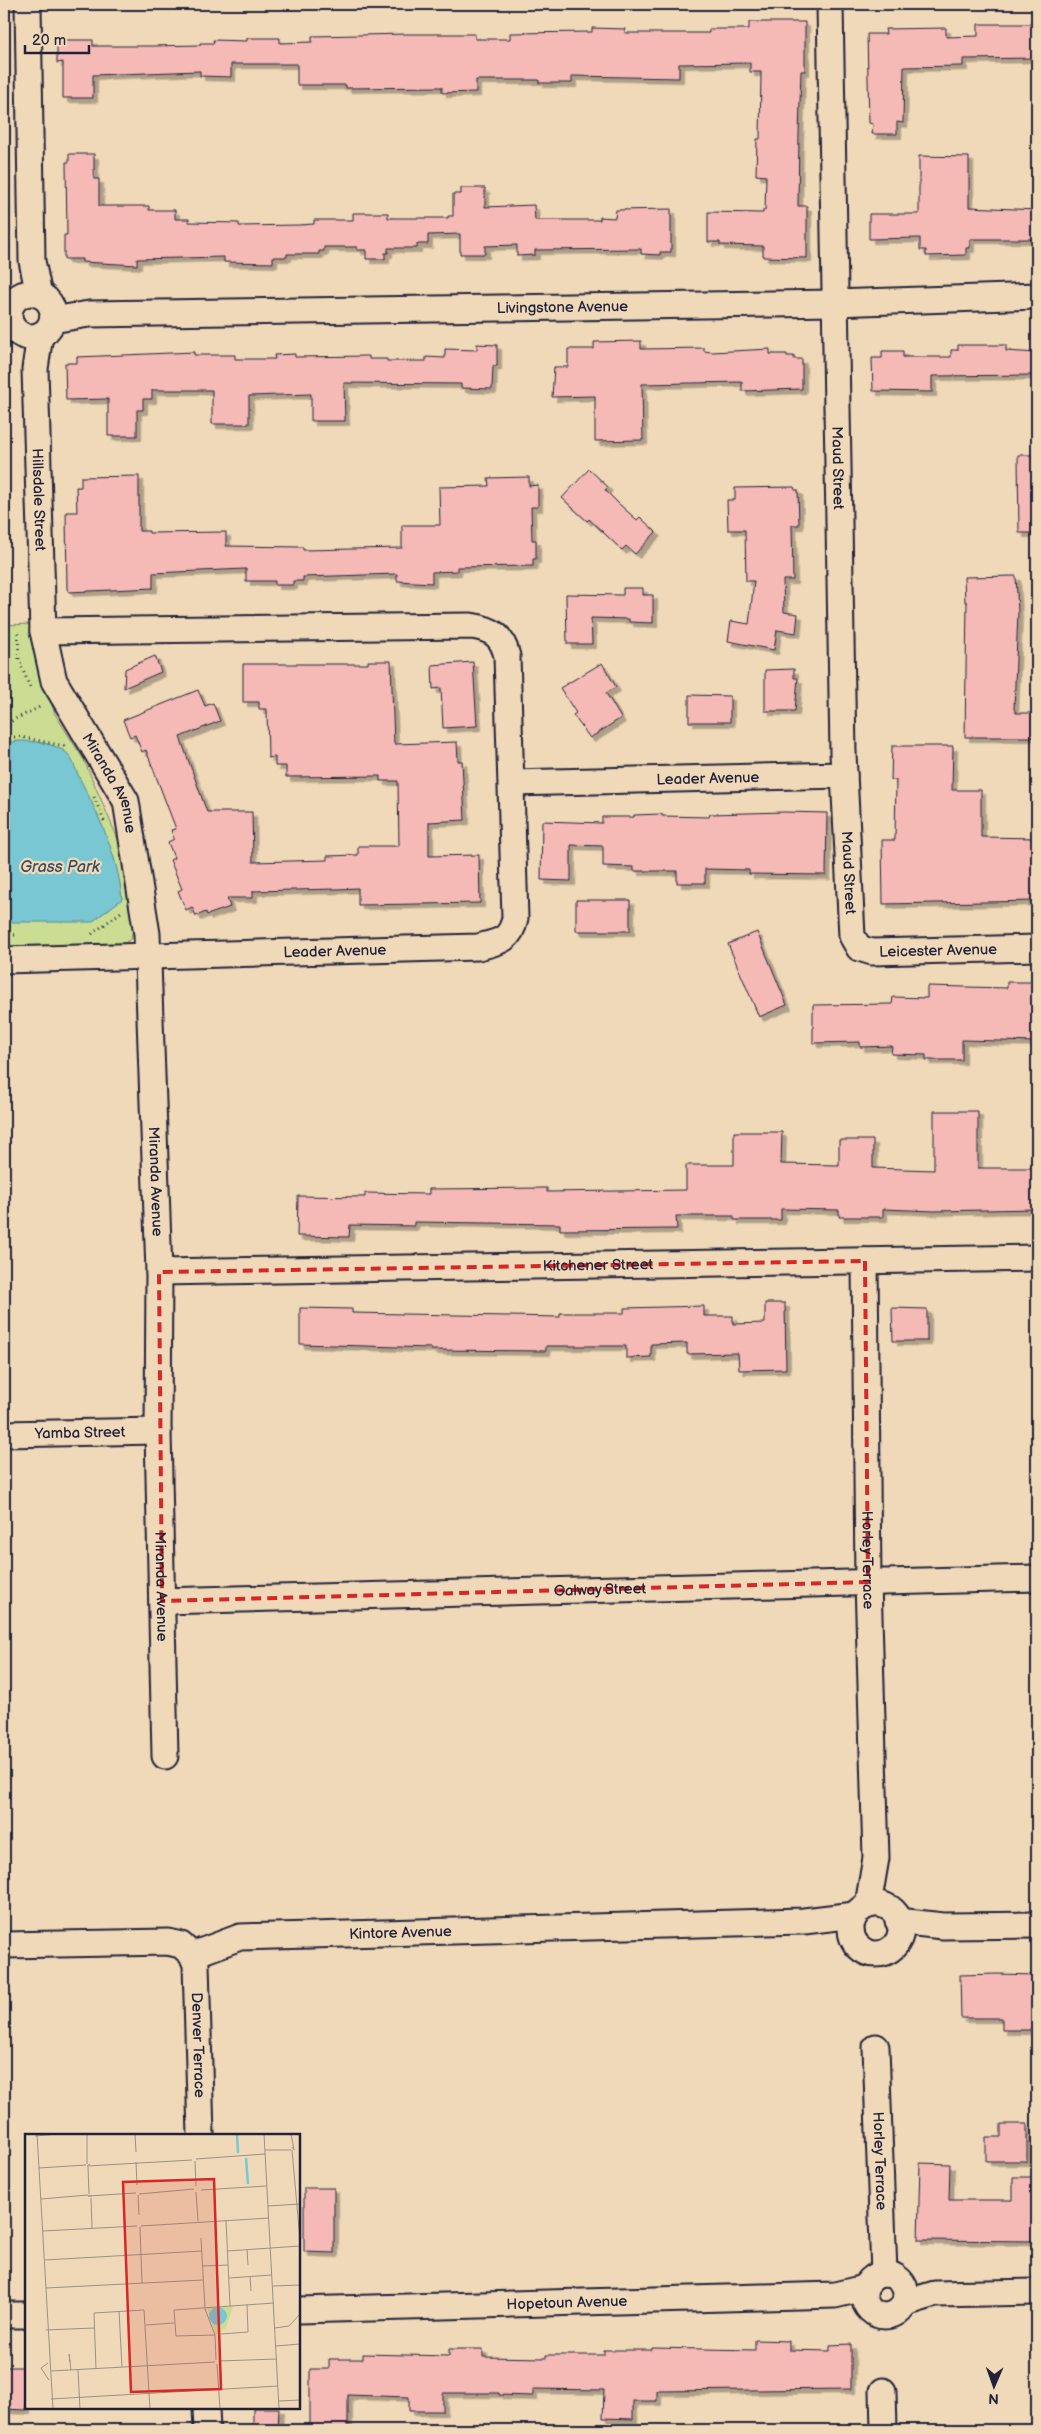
<svg xmlns="http://www.w3.org/2000/svg" width="1041" height="2434" font-family="'Balsamiq Sans',sans-serif">
<style>
.green{fill:#cadd92;stroke:#768066}
.water{fill:#78c7d3;stroke:#568596}
.building{fill:#f5b9b6;stroke:#22223b;filter:url(#shadow)}
.lines{fill:none;stroke-linecap:round;stroke-linejoin:round}
.minor-casing{stroke:#22223b;stroke-width:29}
.path{stroke:#22223b;stroke-width:3;stroke-dasharray:1 4;stroke-linecap:butt}
.minor{stroke:#efd9b8;stroke-width:25}
.marked{fill:none;stroke:#d62828;stroke-width:4;stroke-dasharray:10 6;stroke-linejoin:round}
.labels{text-anchor:middle;dominant-baseline:central;stroke-width:4.5;stroke-linejoin:round;paint-order:stroke}
.street-label{font-size:15px;fill:#22223b;stroke:#efd9b8}
.water-label{font-size:16px;font-style:italic;fill:#384b61;stroke:#efd9b8}
.inset-river{fill:none;stroke:#78c7d3;stroke-width:2.5}
.inset-road{fill:none;stroke:#9d9086;stroke-width:1}
.view{fill:#d62828;fill-opacity:0.15;stroke:#d62828;stroke-width:2.5}
.inset-edge{fill:none;stroke:#22223b;stroke-width:2.5}
</style>
<defs>
<filter id="shadow"><feDropShadow dx="4.5" dy="4.5" stdDeviation="0" flood-color="#0004"/></filter>
</defs>
<rect width="100%" height="100%" fill="#efd9b8"/>
<filter id="ink" filterUnits="userSpaceOnUse"><feTurbulence type="fractalNoise" baseFrequency=".02" numOctaves="2"/><feDisplacementMap in="SourceGraphic" scale="10" xChannelSelector="R" yChannelSelector="G"/><feConvolveMatrix kernelMatrix="1 2 1 2 8 2 1 2 1" color-interpolation-filters="sRGB"/></filter>
<g filter="url(#ink)">
<path class="green" d="M33,624L36,659L55,714L84,760L120,844L134,925L131,939L120,946L4,949V625Z"/>
<path class="water" d="M19,741C34,741 55,743 67,753C72,758 76,770 79,777C99,816 118,855 122,899L92,922H4V743Z"/>
<path class="building" d="M749,22H805V71H801L799,135L798,206H807V258L763,257V246L720,245V242H708V212L763,213V210H765L766,176L756,175L757,139H760L761,72H750V63L679,64V78L572,76V83H539V80H476V92L442,93V87L346,88V85H297V64H231V77L200,76V71L93,75V98H63V62L57,63V40H93V46H151L200,45V43H214L213,40L247,41V38H280V43L312,42V36L407,34H475V39H510V33L592,32V28L625,29V33H709V29H749Z
M978,24H1037V58L963,59V66L904,67L903,123L897,122V134H872L873,124L869,123L867,34H886L885,29L946,28V37L978,36Z
M69,154H94V179H99V206H149V210H175V219H189V222L239,223V226L299,225L314,224V220H353V213H388V218H448V216H453V194H461V188H485V207L534,205L535,220H600V217L615,218L616,210L671,209V252H660V255L641,254V249L535,250V255L517,256V245L485,246V254H460V234L428,235V244H417V248H388V253H385V259H366V250H357V247H324V251H319V254H287V257H273V263L224,262V257L137,259V265L82,262V259H64V235H67L66,162H69Z
M919,156L969,157V207L1037,210V239H970V248H966V255L926,256V250H920V238L869,239V214H919Z
M641,341V349L704,348V351L712,352L770,349V354H787V356H794V359H802V389L742,391V382L642,384L643,440L595,441V396L552,397L554,367H568V349H594V342Z
M477,344L497,345V366H493L492,389L461,388V384L344,383L345,421H311V394L249,396V424H212V390H152V399H143V410H137V436H108V399L66,400L65,363H77V357L194,352V355H235V359H275L274,355L295,354V357L369,356V359H387V361H426V357L445,358V349L477,350Z
M958,345H1006V351L1037,353V375L932,376V392L873,391L872,358H882V351H903V357H951V350H958Z
M1018,455H1037V533H1019Z
M589,469L608,487L605,490L619,504L637,520L640,517L656,532L635,554L626,546L622,550L589,519L587,521L562,498Z
M139,476V531H149V533L226,532V546L303,547V550L402,548V525H440L439,487L489,486L488,478L529,477V486L538,485V507H531L532,540H536V559H533V566L457,567V571L432,572V583L397,581V574L303,577V581H293V585H275V581H246V569L153,573V588L69,592L67,589L66,512H77L76,487H81V477Z
M794,487L795,490H798L799,525H792L793,580H783L784,612L798,614L796,633L777,630L774,650L728,641L731,621L749,624L754,581H746L745,530H728L727,500H735V488Z
M1016,576L1018,612L1014,709L1016,713H1037V737H965L967,602H965L964,577Z
M623,588H643V595H653V623L629,622V619L591,618L592,644H567L566,594L623,595Z
M155,656L161,672L124,688L125,669Z
M368,661H391L394,744L457,742L458,761H462L465,820L429,822V856L479,855L480,903L358,905V888L337,889L253,891V898H227L230,907L207,915L206,912L196,916L192,907L186,910L178,891L182,889L170,860L174,858L168,842L174,839L171,830L176,829L146,750L142,752L135,735L130,737L123,720L198,690L205,706L213,703L220,721L180,737L207,812H252L253,862L327,860V856L358,855V846H399L398,781H380V776L286,777V766H275V757L268,758L267,709H259V702H243V664H368Z
M473,662L477,726L443,728L441,688L433,689L432,665Z
M602,663L616,687L606,693L621,718L590,738L573,715L576,713L560,688Z
M794,669V678H798L795,711H765V670Z
M689,695L730,696V722H689Z
M892,746H953L952,790H981V837L1037,838V901L883,904L882,840H895L896,780H891Z
M784,812L827,813L826,875L749,874V870L705,869V883H677V871H634V867L603,866V846L571,845V881L541,880L542,821L602,823V817H634V815L662,814V816L709,817L710,814Z
M576,900H630V931H576Z
M757,932L787,1005L759,1017L728,944Z
M1007,982H1037V1042L962,1040V1060H926V1055L891,1054L892,1046L860,1047V1042L813,1043V1005L892,1004L893,997L927,998V986L1007,988Z
M934,1111H978V1168H1037V1209L934,1211L883,1209V1217H839V1210L781,1209V1220H734V1216H676L677,1229L560,1230V1224L414,1222V1226L350,1225L349,1237L297,1236L298,1196L365,1197V1193L429,1194V1189L547,1188V1192L686,1190V1165H734V1132H782L781,1164L839,1165V1140H873V1168L934,1170Z
M765,1303H785L786,1369L739,1370L738,1353L687,1354V1343L651,1344V1357L626,1358V1346H546V1351L431,1350V1348L300,1344V1308L352,1309V1313L560,1317V1313H624V1308L704,1306V1316H733V1324L765,1323Z
M892,1308L927,1309V1341H893Z
M997,1974L1037,1975V2030H1002V2018H961L960,1975Z
M1001,2124H1027V2161H986V2137H1001Z
M920,2163L950,2164L949,2200H1013V2177H1037V2241L918,2240Z
M304,2188H334V2253L304,2252Z
M755,2340L789,2341V2350L830,2351V2345L851,2344V2389L657,2391V2401H633V2419L603,2418L604,2390L533,2389V2396L499,2395V2393H443V2411H409V2397L348,2395V2430H310V2369H329V2359H363V2354L449,2356V2349H483V2357L546,2358V2355H604V2350H652V2348L755,2350Z
M4,2367H26V2410L4,2409Z
M253,2408H279L278,2430H253Z"/>
<g class="lines">
<defs>
<g id="minor">
<path d="M28,4L32,261L39,295"/>
<path id="s1" d="M830,4L843,753L852,936L859,948L872,952L1037,948"/>
<circle cx="31" cy="315" r="22"/>
<path id="s2" d="M52,320L89,314L834,303L1037,296"/>
<path id="s3" d="M40,335L35,369L43,631L54,681L126,801L147,934L159,1272L158,1431L165,1756"/>
<path id="s4" d="M512,783L844,775"/>
<path id="s5" d="M4,960L478,947C498,942 511,941 515,918L507,656C502,635 492,629 471,626L43,631"/>
<path id="s6" d="M865,1261L868,1582L876,1858L868,1905"/>
<path id="s7" d="M159,1272L1037,1258"/>
<path id="s8" d="M4,1434L158,1431"/>
<path id="s9" d="M162,1601L1037,1578"/>
<circle cx="876" cy="1929" r="25"/>
<path d="M898,1921L943,1926L1037,1925"/>
<path id="s10" d="M4,1945L168,1942L181,1945L192,1955L240,1937L804,1921L855,1915"/>
<path id="s11" d="M192,1955L196,1964L201,2135"/>
<path id="s12" d="M876,2047L884,2274"/>
<circle cx="885" cy="2295" r="21"/>
<path d="M905,2303L935,2294L1037,2292"/>
<path id="s13" d="M299,2310L835,2295L864,2288"/>
<path d="M4,2315H26"/>
<path d="M883,2391L884,2430"/>
<path d="M206,2408L207,2430"/>
</g>
</defs>
<use href="#minor" class="minor-casing"/>
<path class="path" d="M18,633L19,659L30,688
M4,728L13,720L42,706
M4,737H21L64,746L66,749
M94,797L104,821
M92,934L121,912
M4,935H16"/>
<use href="#minor" class="minor"/>
</g>
</g>
<path class="marked" d="M865,1261L868,1582L162,1601L159,1272Z"/>
<g class="labels">
<g class="street-label">
<text stroke="none"><textPath href="#s2" startOffset="511">Livingstone Avenue</textPath></text>
<text stroke="none"><textPath href="#s1" startOffset="464">Maud Street</textPath></text>
<text stroke="none"><textPath href="#s3" startOffset="165">Hillsdale Street</textPath></text>
<text stroke="none"><textPath href="#s4" startOffset="196">Leader Avenue</textPath></text>
<text stroke="none"><textPath href="#s3" startOffset="465">Miranda Avenue</textPath></text>
<text stroke="none"><textPath href="#s1" startOffset="869">Maud Street</textPath></text>
<text stroke="none"><textPath href="#s1" startOffset="1026">Leicester Avenue</textPath></text>
<text stroke="none"><textPath href="#s5" startOffset="331">Leader Avenue</textPath></text>
<text stroke="none"><textPath href="#s3" startOffset="870">Miranda Avenue</textPath></text>
<text stroke="none"><textPath href="#s7" startOffset="439">Kitchener Street</textPath></text>
<text stroke="none"><textPath href="#s8" startOffset="76">Yamba Street</textPath></text>
<text stroke="none"><textPath href="#s6" startOffset="299">Horley Terrace</textPath></text>
<text stroke="none"><textPath href="#s3" startOffset="1275">Miranda Avenue</textPath></text>
<text stroke="none"><textPath href="#s9" startOffset="438">Galway Street</textPath></text>
<text stroke="none"><textPath href="#s10" startOffset="404">Kintore Avenue</textPath></text>
<text stroke="none"><textPath href="#s11" startOffset="91">Denver Terrace</textPath></text>
<text stroke="none"><textPath href="#s12" startOffset="114">Horley Terrace</textPath></text>
<text stroke="none"><textPath href="#s13" startOffset="268">Hopetoun Avenue</textPath></text>
</g>
<g class="water-label">
<text x="60" y="867">Grass Park</text>
</g>
</g>
<g transform="translate(25 2134)">
<rect width="275" height="275" fill="#efd9b8"/>
<path d="M208,172L201,194L191,201L182,174Z" fill="#cadd92"/>
<path d="M184 182a9 9 0 1 1 18 0a9 9 0 1 1-18 0Z" fill="#78c7d3"/>
<path class="inset-river" d="M212,0L213,19M221,24L223,50"/>
<path class="inset-road" d="M12,0L28,275M62,0V30M110,0L111,18M239,0L254,275M266,0L269,16L267,13M10,2L32,0M240,16H266M267,16L275,106M171,25L240,20M170,27L171,52M111,28L112,51M65,30L62,32L167,26M63,33L64,60M14,34L61,31M176,56L242,52M171,58L173,87M114,60L169,55M113,61L114,81M67,62H63L111,59M66,64L67,94M16,65L63,61M243,72L275,70M201,86L205,172M116,92L244,84M115,93L117,149M18,97L112,92M176,104L180,175L190,201L191,226M222,115L223,131M202,117L275,112M20,126L177,117M178,132L203,131M225,142L226,157M204,144L247,141M248,152L275,151M21,154L178,146M94,177L97,233M121,191L149,189M250,194L264,192L275,180M21,196L69,194M196,200L223,198L222,170M190,201L151,202L149,176L249,169M251,212L275,210M194,227L252,225M45,228L44,220L46,236M23,229L16,234L24,246M192,230L195,275M71,235L69,179L119,176L125,275M53,236L55,275M26,237L190,228M26,265L253,252M254,267L275,266"/>
<path class="view" d="M189,45L196,255L106,258L98,48Z"/>
<rect width="275" height="275" class="inset-edge"/>
</g>
<rect width="1041" height="2434" fill="none" stroke="#efd9b8" stroke-width="20"/>
<rect x="10" y="10" width="1021" height="2414" fill="none" stroke="#22223b" stroke-width="2" filter="url(#ink)"/>
<g transform="translate(994 2386) rotate(182)" stroke="#efd9b8" stroke-width="4" paint-order="stroke">
<path d="M0-4L9 19L0 12L-9 19Z" fill="#22223b"/>
<text y="-8" font-size="14" font-weight="bold" text-anchor="middle" fill="#22223b">N</text>
</g>
<path d="M25 45v8h64v-8" fill="none" stroke="#22223b" stroke-width="2.5"/>
<text x="32" y="45" font-size="15" fill="#22223b" stroke="#efd9b8" stroke-width="4" paint-order="stroke">20 m</text>
</svg>
